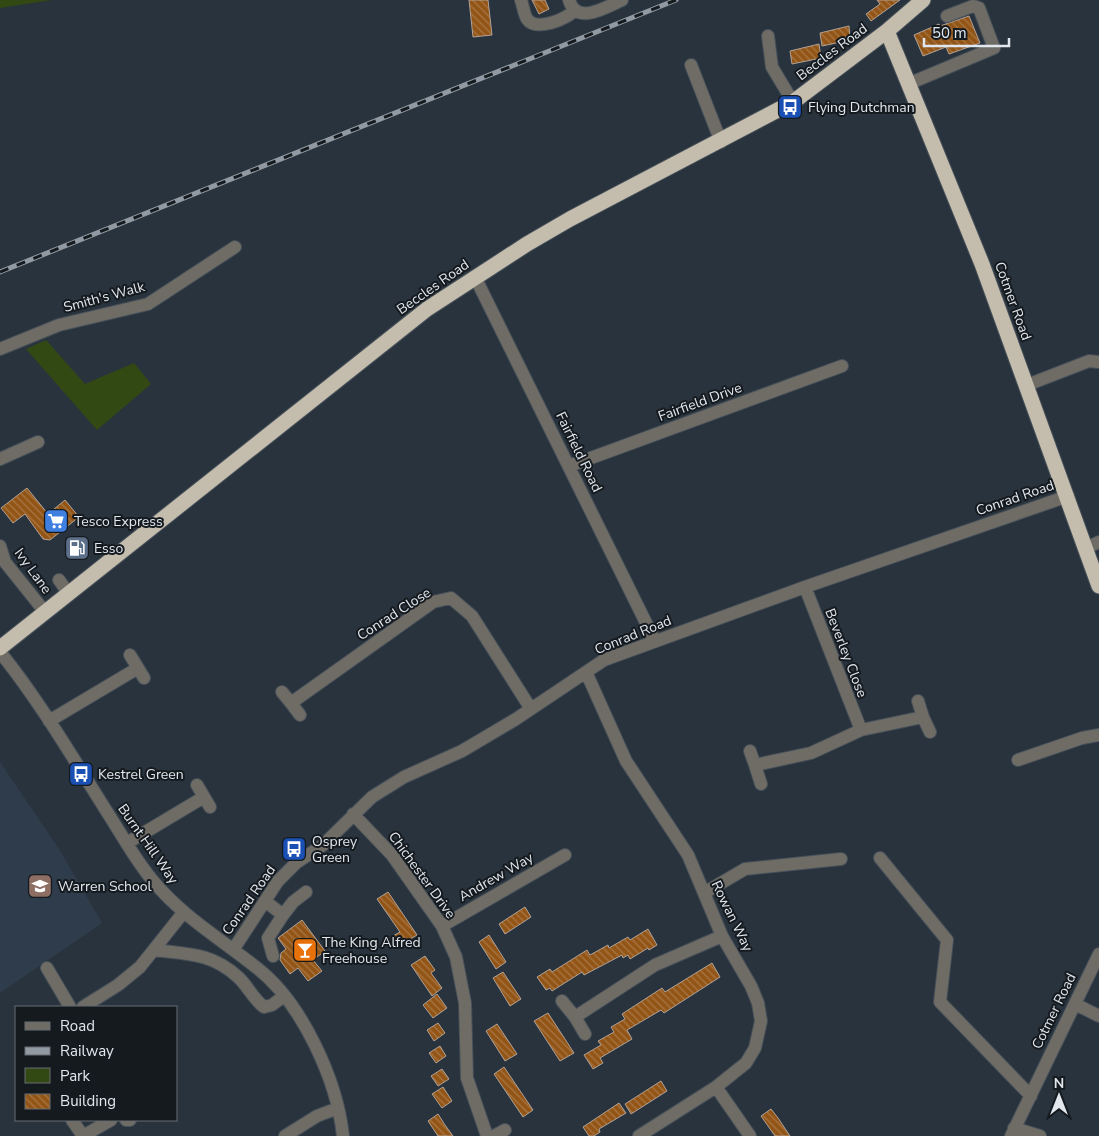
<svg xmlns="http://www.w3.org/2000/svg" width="1099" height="1136" font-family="'Nunito Sans',sans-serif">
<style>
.built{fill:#2e3c4b}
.green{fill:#324914}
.building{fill:url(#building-back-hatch);stroke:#b1a297}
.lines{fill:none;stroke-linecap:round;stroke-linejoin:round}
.minor-casing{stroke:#465059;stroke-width:14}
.highway-casing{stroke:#465059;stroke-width:17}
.minor{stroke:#6f6c66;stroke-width:12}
.highway{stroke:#c4bdad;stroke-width:15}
.rail-casing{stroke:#919aa2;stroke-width:5}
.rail{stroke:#151a1f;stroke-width:3;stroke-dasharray:9;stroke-linecap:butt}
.labels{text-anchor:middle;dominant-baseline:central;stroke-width:4;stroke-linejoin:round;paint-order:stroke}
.street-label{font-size:14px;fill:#e0e7ee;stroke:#151a1f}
.poi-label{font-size:14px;fill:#e0e7ee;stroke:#151a1f;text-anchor:start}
</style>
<defs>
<pattern id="building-back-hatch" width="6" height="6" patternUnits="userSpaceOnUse" patternTransform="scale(1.25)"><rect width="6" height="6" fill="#935516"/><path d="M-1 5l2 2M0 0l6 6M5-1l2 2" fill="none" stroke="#a77644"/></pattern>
</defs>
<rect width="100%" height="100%" fill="#29333d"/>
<path class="built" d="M0,762L59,849L102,923L0,993Z"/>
<path class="green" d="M0,0H52L0,8Z
M46,340L85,384L134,363L151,384L97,430L26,349Z"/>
<path class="building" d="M469,0H488L492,35L473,37Z
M532,0H545L549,9L539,14Z
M877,0H900L871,21L866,14L880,4Z
M969,16L980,43L949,54L946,47L923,56L914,35L939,24L940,26Z
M849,26L850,40L822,46L820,33Z
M819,44L821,58L792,64L790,51Z
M27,488L48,514L65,500L79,517L50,540L43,539L25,514L13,523L1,508Z
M388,892L417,935L399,946L393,936L400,932L377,899Z
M525,907L531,917L505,934L499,924Z
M302,920L325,951L313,960L322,971L308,981L298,968L290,974L280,960L281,953L286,949L278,938Z
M648,929L657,945L649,950L648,948L630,959L628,955L623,958L622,955L584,975L582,972L552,991L550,988L546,990L537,977L550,969L552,972L587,950L590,955L608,945L609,948L628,937L630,940Z
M489,935L506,962L496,969L479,942Z
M425,956L435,970L431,973L442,988L432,996L411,965Z
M712,963L720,977L664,1013L661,1010L627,1030L632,1039L600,1058L603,1063L593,1069L584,1055L601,1045L598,1041L614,1032L611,1027L625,1019L622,1014L662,988L665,992Z
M503,972L521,999L510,1006L493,978Z
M437,994L447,1008L433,1018L423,1005Z
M548,1013L574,1053L560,1061L534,1021Z
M438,1023L445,1033L434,1041L427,1030Z
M497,1024L517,1054L505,1061L486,1031Z
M440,1046L446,1056L436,1063L429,1053Z
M504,1067L533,1110L523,1117L494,1074Z
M442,1069L449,1079L438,1086L431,1076Z
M661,1081L667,1091L631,1114L625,1104Z
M443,1087L452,1101L442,1108L432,1094Z
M619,1103L626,1113L599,1129L600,1132L594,1136H589L583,1127Z
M771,1109L778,1118L790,1136H775L761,1116Z
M438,1114L445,1125L453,1136H438L428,1121Z"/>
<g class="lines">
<defs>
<path id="minor" d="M521,0C523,6 524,14 527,19C536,32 567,19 575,10
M569,0C577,26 606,7 622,0
M768,36L772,67L793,102
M691,65L721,142
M908,84L994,48L979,8L973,6L947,16
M475,277L655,641
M0,349L59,325L148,304L235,247
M1027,385L1089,361L1099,362
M0,459L38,442
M569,466L842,366
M0,546L5,562L45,612
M1086,548L1099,542
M59,580L69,594
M805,587L861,730
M0,652C41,703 74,760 109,815C123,837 136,861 153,881C183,917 221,939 257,968C302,1003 337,1080 343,1136
M130,655L144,678
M586,672L626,761L688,855L722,936L751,986L758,1003L761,1021L755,1048L746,1063L716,1087L639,1136
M282,692L291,703
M300,715L291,703L433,602L451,598L472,616L531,709
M923,717L930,732
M49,721L138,668
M750,751L755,765L811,753L861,730L923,717L918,701
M1018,760L1082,738L1099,735
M755,765L761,784
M197,785L210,807
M353,814L392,855L442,926L456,957L465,1003L467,1078L487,1136
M127,843L204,797
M880,858L947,940L940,1002L1031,1096
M704,893L745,869L841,859
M265,901L283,915L268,938L273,956
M283,915L293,902L306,892
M442,926L565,855
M154,950C188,954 212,953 238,977C248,986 253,999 264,1007L272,1005L284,996
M233,950L278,881L296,863L323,845L372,797L404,777L462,751L516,719L604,660L805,587L1068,496
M47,968L70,1007
M562,1001L575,1017
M1075,1004L1099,1016
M83,1007L118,985L140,967L183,913
M585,1034L575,1017L655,965L722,936
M716,1087L750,1136
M72,1120L83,1136L111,1120
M126,1120H130
M1014,1128L1040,1136
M285,1136L317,1116L338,1108
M494,1136L505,1130
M1011,1136L1099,954"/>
<path id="highway" d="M887,31L982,264L1099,586
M0,648L427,309L527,244L570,219L793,102L887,31L923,0"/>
</defs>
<use href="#minor" class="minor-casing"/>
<use href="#highway" class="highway-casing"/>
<use href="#minor" class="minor"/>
<use href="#highway" class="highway"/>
<defs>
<path id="rail" d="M0,272L676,0"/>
</defs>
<use href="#rail" class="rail-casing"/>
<use href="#rail" class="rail"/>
</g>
<defs>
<symbol id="bus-square" viewBox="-11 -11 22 22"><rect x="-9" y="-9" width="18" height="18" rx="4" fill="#1a4fb4" stroke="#151a1f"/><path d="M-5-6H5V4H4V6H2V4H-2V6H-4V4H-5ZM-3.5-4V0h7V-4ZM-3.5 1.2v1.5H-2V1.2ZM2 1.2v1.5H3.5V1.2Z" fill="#fff"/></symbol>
<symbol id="supermarket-square" viewBox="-11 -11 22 22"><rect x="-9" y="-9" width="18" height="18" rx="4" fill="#3f7fe0" stroke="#151a1f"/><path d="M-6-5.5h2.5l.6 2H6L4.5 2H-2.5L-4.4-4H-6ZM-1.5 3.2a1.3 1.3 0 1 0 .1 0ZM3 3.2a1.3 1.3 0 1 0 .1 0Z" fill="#fff"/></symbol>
<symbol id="fuel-square" viewBox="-11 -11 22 22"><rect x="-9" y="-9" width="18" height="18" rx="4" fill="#5c6f8a" stroke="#151a1f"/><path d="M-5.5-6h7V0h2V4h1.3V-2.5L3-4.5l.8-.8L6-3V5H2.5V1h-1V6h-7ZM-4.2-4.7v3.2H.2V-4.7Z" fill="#fff"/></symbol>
<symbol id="school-square" viewBox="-11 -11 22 22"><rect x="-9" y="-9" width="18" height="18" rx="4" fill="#8d6e63" stroke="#151a1f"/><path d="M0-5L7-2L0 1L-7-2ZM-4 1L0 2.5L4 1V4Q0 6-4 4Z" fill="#fff"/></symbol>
<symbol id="bar-square" viewBox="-11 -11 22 22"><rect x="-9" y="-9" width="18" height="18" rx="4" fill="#e8710a" stroke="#151a1f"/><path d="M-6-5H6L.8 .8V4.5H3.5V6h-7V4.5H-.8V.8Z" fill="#fff"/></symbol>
</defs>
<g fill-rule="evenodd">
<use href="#bus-square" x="776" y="93" width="28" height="28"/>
<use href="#supermarket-square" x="42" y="507" width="28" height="28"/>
<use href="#fuel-square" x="63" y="534" width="28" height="28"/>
<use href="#bus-square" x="67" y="760" width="28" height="28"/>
<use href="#bus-square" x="280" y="835" width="28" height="28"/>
<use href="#school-square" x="26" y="872" width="28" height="28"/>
<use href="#bar-square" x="291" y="936" width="28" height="28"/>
</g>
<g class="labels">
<g class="street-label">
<text transform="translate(832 52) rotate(-37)">Beccles Road</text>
<text transform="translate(433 287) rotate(-35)">Beccles Road</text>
<text transform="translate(104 297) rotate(-15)">Smith's Walk</text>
<text transform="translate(1013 301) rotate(70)">Cotmer Road</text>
<text transform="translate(700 402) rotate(-20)">Fairfield Drive</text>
<text transform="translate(579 452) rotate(64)">Fairfield Road</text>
<text transform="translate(1015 498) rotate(-19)">Conrad Road</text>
<text transform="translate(33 571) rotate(54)">Ivy Lane</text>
<text transform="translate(394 614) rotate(-33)">Conrad Close</text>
<text transform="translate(633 635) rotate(-22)">Conrad Road</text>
<text transform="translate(846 653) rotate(69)">Beverley Close</text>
<text transform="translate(148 844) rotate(55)">Burnt Hill Way</text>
<text transform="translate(422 875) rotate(54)">Chichester Drive</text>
<text transform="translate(496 877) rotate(-30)">Andrew Way</text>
<text transform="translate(249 900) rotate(-55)">Conrad Road</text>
<text transform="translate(732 916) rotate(64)">Rowan Way</text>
<text transform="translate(1054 1011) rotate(-64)">Cotmer Road</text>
</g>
<g class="poi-label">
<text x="808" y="107">Flying Dutchman</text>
<text x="74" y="521">Tesco Express</text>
<text x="94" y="548">Esso</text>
<text x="98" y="774">Kestrel Green</text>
<text x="312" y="841">Osprey<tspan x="312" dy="16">Green</tspan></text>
<text x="58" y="886">Warren School</text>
<text x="322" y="942">The King Alfred<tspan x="322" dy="16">Freehouse</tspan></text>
</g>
</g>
<rect x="15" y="1006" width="162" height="115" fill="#151a1f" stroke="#666c72"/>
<rect x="25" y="1022" width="25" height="8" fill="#6f6c66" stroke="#666c72"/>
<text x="60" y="1031" font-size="15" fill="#e0e7ee">Road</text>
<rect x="25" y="1047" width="25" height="8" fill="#919aa2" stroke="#666c72"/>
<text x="60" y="1056" font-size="15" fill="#e0e7ee">Railway</text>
<rect x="25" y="1068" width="25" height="15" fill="#324914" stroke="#666c72"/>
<text x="60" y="1081" font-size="15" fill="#e0e7ee">Park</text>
<rect x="25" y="1094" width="25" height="15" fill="url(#building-back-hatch)" stroke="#666c72"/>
<text x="60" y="1106" font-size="15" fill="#e0e7ee">Building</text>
<g transform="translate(1059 1096)" stroke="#151a1f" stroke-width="4" paint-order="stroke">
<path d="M0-4L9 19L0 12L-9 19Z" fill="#e0e7ee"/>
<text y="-8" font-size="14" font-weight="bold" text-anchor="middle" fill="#e0e7ee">N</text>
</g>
<path d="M924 38v8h85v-8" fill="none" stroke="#e0e7ee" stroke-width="2.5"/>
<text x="932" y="38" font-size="15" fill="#e0e7ee" stroke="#151a1f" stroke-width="4" paint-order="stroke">50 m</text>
</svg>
